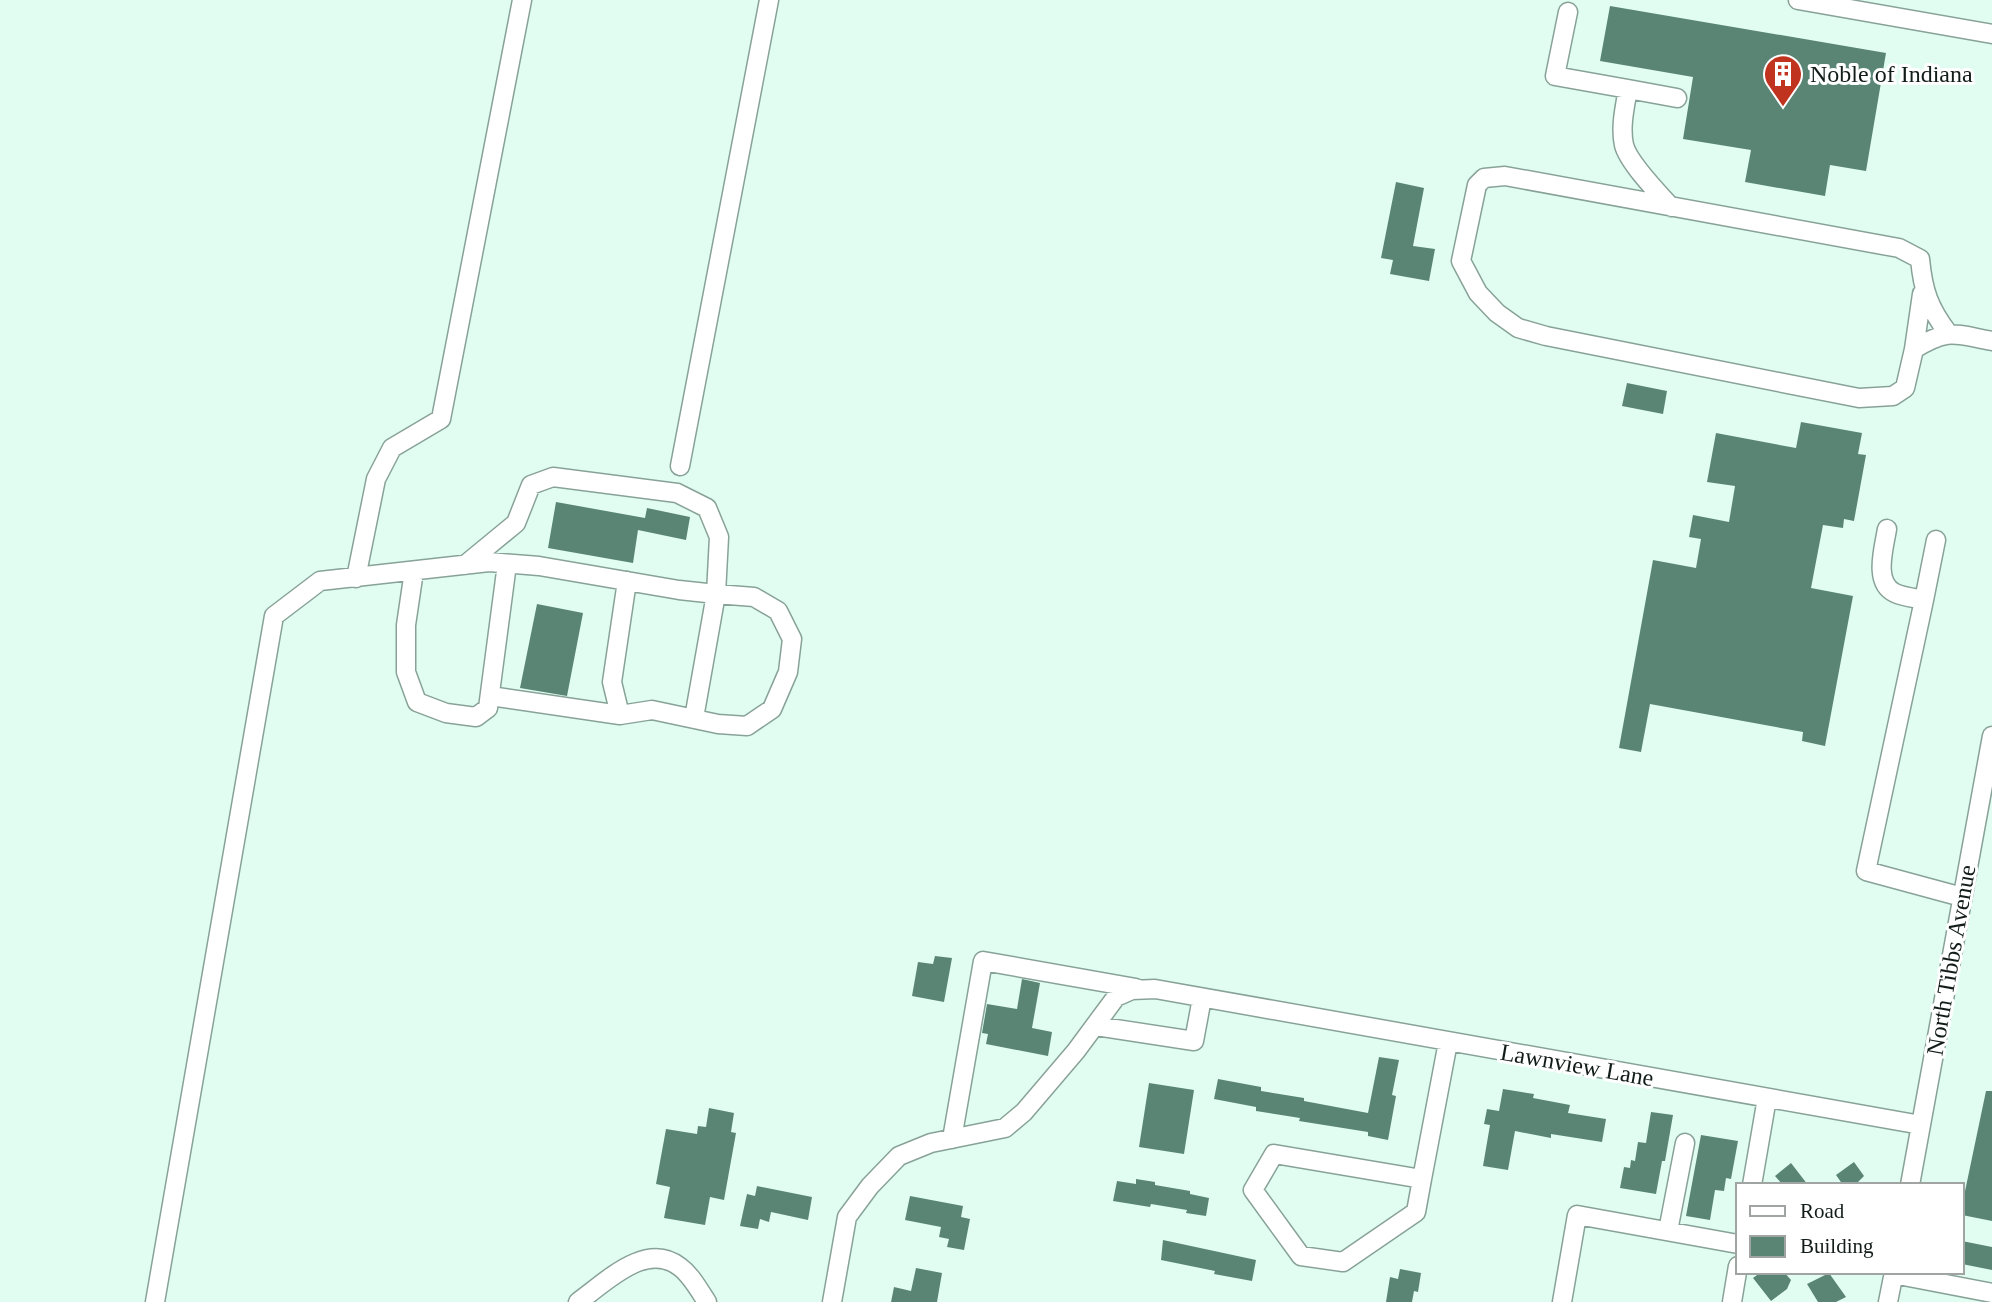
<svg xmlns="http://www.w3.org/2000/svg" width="1992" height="1302" font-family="Georgia,serif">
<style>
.building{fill:#5a8575}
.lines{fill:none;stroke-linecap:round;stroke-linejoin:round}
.minor-casing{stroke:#88a298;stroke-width:21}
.minor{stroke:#fff;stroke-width:18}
.labels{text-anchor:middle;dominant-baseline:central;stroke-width:6;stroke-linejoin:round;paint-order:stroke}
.poi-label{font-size:24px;fill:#121c18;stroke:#fff;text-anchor:start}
.street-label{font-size:24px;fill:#121c18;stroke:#fff}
</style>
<rect width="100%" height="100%" fill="#e1fdf2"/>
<path class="building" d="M1610,6L1886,53L1866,171L1830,165L1825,196L1745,182L1751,150L1683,139L1693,77L1600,61Z
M1396,182L1424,188L1413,246L1435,249L1429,281L1390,274L1393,260L1381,258Z
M1627,383L1667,391L1663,414L1622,406Z
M1801,422L1862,433L1858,454L1866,455L1854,521L1844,519L1843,528L1823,525L1811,588L1853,596L1825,746L1802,741L1803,732L1650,704L1641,752L1619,748L1653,560L1696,568L1701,539L1689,537L1693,515L1729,522L1735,486L1707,482L1716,433L1796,448Z
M556,502L645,518L647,508L690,517L686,540L638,530L633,563L548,548Z
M537,604L583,613L567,696L520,688Z
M935,956L952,958L944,1002L912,996L918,962L933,964Z
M1022,979L1040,983L1032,1028L1052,1032L1048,1056L986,1044L988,1034L982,1033L987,1004L1017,1009Z
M1379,1057L1399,1060L1392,1095L1396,1096L1388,1140L1368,1136V1132L1299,1121L1300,1118L1256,1111V1107L1214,1099L1218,1079L1261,1087V1091L1304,1098V1101L1368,1113Z
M1149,1083L1194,1090L1184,1154L1139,1147Z
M1503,1089L1534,1094L1533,1098L1570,1105L1568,1113L1606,1119L1602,1142L1551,1134V1138L1515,1131L1508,1170L1483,1166L1490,1125L1484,1124L1487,1109L1499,1111Z
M1986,1091H1992V1221L1962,1215V1195L1964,1196Z
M709,1108L734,1113L731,1132L736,1133L724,1200L710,1197L705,1225L664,1218L670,1187L656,1184L666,1129L697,1134L698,1126L706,1127Z
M1651,1112L1673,1115L1665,1161H1662L1656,1194L1620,1188L1624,1167L1630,1168L1631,1160L1635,1161L1638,1142L1646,1143Z
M1701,1135L1738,1141L1731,1179L1726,1178L1724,1191L1715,1190L1710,1220L1686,1216Z
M1854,1162L1864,1176L1855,1185H1843L1836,1175Z
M1791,1163L1808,1185H1783L1775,1176Z
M1136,1179L1155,1182V1185L1190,1191V1194L1209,1198L1206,1216L1186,1213L1187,1210L1151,1204L1150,1207L1113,1201L1117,1181L1136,1184Z
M757,1186L812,1197L808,1220L771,1212L769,1222L760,1219L758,1229L740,1226L747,1194L755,1196Z
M910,1196L963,1206L961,1217L970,1219L964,1250L947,1247L949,1239L939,1237L941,1227L905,1220Z
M1163,1240L1256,1260L1252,1281L1214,1274L1215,1271L1161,1260Z
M1962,1241L1992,1247V1270L1962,1264Z
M916,1268L942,1273L937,1302H891L894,1287L911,1291Z
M1400,1269L1421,1273L1418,1292L1414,1291L1412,1302H1386L1390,1277L1398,1279Z
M1761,1272H1784L1791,1280L1787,1289L1771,1301L1753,1278Z
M1829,1273L1846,1297L1836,1302H1818L1807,1284Z"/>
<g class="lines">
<defs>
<path id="minor" d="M1798,0L1992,34
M1568,12L1555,76L1628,89C1625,106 1620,127 1624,145C1628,162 1658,193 1671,207
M1628,89L1677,98
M1948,333C1929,308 1923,291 1920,259L1899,248L1505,176L1484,178L1477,185L1461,261L1478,293L1497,313L1518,328L1546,336L1859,398L1893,396L1905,388L1914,349C1949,328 1954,334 1992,341
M1914,349L1922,294
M680,466L769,0
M1887,529C1884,548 1873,583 1895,593C1904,597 1915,598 1924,600L1936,540
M414,571L406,625V672L417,702L446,713L476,717L488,708L507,564
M356,578L376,479L392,448L441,419L522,0
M1924,600L1866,871L1962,897
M490,696L620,715L652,710L718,724L747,726L772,709L788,672L792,639L778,611L754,597L716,594L694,718
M620,715L612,682L627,581
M1096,1026L1194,1041L1202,998
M952,1139L983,961L1136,988
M1274,1154L1422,1179L1416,1212L1343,1262L1301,1256L1253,1190Z
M1422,1179L1448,1042
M1752,1185L1767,1098
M1910,1185L1992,736
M1668,1231L1685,1143
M1893,1274L1992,1293
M155,1302L274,616L320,581L489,562L539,566L679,590L716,594L719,537L707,508L677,493L553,477L531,485L516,523L465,565
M578,1302C605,1283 646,1240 680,1267C691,1275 699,1290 707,1302
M832,1302L847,1217L870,1186L899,1156L931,1143L1005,1128L1024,1112L1076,1051L1116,997L1132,990L1155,989L1921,1125
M1562,1302L1577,1215L1738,1244
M1732,1302L1738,1266
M1888,1302L1894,1272"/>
</defs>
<use href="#minor" class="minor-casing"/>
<use href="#minor" class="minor"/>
</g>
<defs>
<symbol id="building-pin" viewBox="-11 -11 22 30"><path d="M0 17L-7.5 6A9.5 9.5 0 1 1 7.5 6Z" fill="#c0341f" stroke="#fff"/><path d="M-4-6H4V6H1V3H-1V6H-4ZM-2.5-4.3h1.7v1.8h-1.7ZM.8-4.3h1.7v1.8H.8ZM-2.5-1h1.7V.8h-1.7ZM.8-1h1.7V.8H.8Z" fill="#fff"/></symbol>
</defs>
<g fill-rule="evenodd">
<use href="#building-pin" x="1761" y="52" width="44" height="60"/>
</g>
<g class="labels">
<g class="poi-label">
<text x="1810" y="74">Noble of Indiana</text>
</g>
<g class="street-label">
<text transform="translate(1951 960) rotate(-80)">North Tibbs Avenue</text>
<text transform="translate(1577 1065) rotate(10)">Lawnview Lane</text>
</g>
</g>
<rect x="1736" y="1183" width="228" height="91" fill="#ffffff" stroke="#a0a4a3" stroke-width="2"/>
<rect x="1750" y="1206" width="35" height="10" fill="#ffffff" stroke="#a0a4a3" stroke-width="2"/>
<text x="1800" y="1218" font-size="21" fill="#121c18">Road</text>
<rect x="1750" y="1236" width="35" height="21" fill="#5a8575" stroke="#a0a4a3" stroke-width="2"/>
<text x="1800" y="1253" font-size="21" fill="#121c18">Building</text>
</svg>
